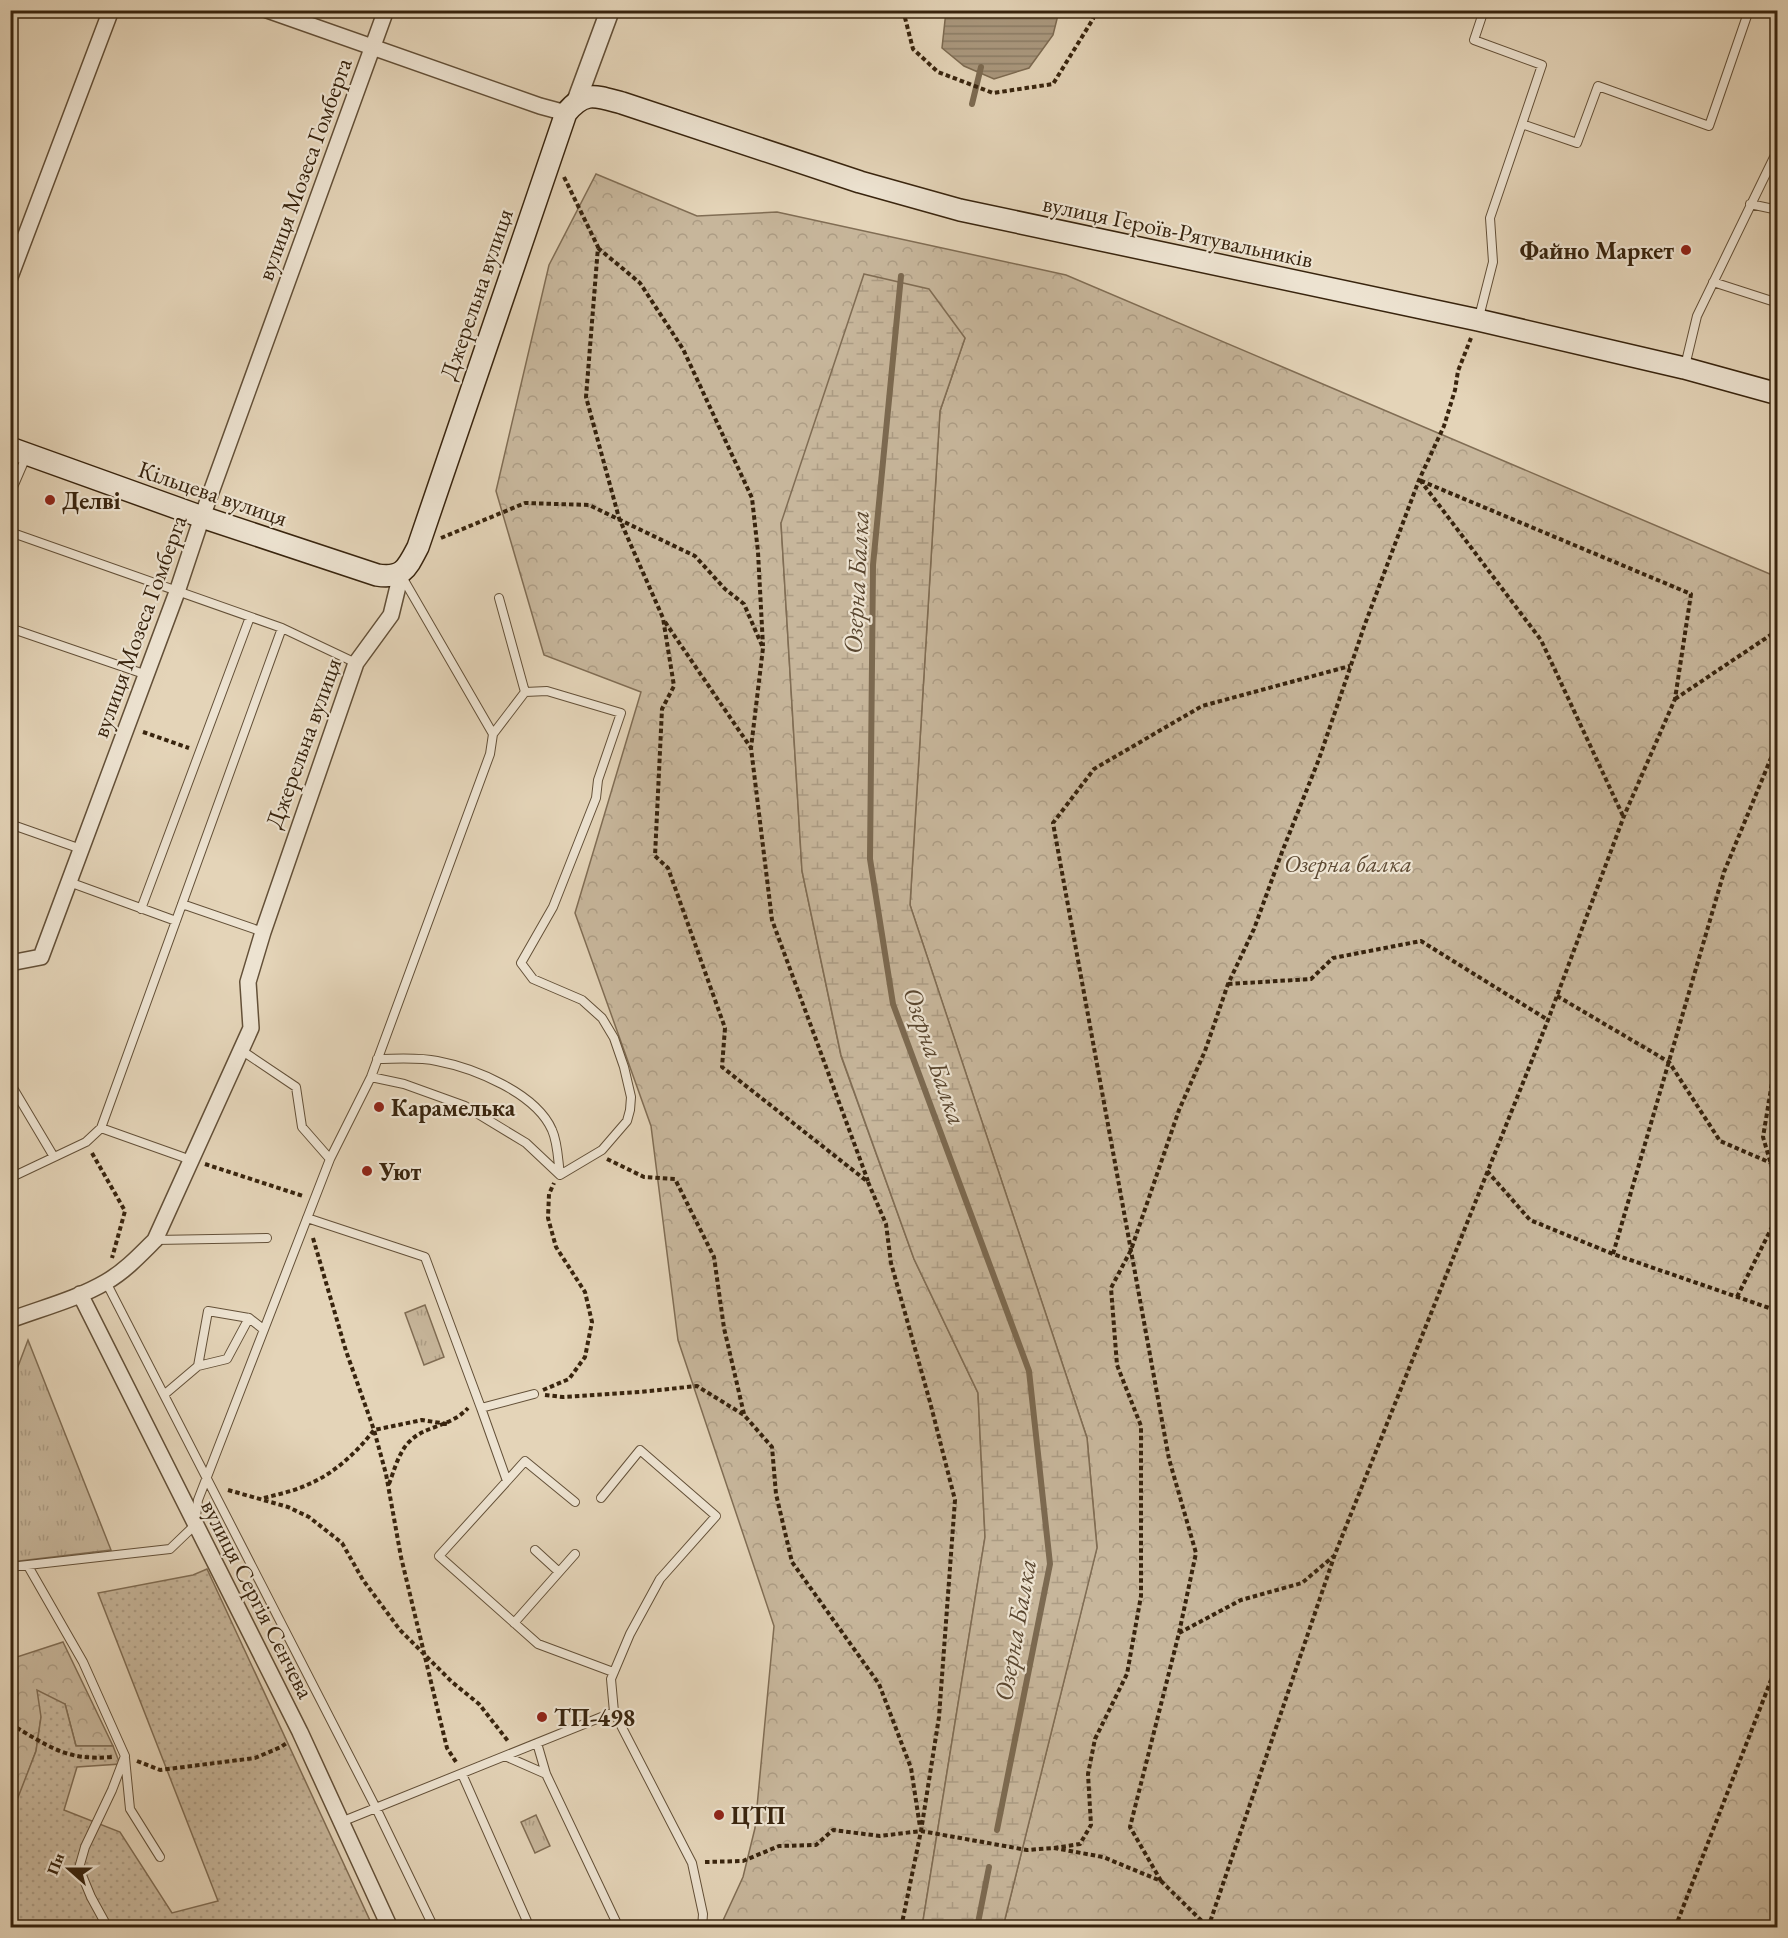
<svg xmlns="http://www.w3.org/2000/svg" width="1788" height="1938" font-family="'EB Garamond',serif">
<style>
.grass{fill:url(#grass-tufts);stroke:#806d54;stroke-width:1.5}
.forest{fill:url(#forest-crowns);stroke:#806d54;stroke-width:1.5}
.wetland{fill:url(#wetland-marsh);stroke:#806d54;stroke-width:1.5}
.garden{fill:url(#garden-dots);stroke:#806d54;stroke-width:1.5}
.water{fill:url(#water-rules);stroke:#7c6a51;stroke-width:1.5}
.lines{fill:none;stroke-linecap:round;stroke-linejoin:round}
.stream{stroke:#7c6a51;stroke-width:6}
.service-casing{stroke:#635038;stroke-width:10}
.minor-casing{stroke:#635038;stroke-width:18}
.tertiary-casing{stroke:#635038;stroke-width:21}
.secondary-casing{stroke:#38240e;stroke-width:24}
.path{stroke:#38240e;stroke-width:4;stroke-dasharray:4.5 3;stroke-linecap:butt}
.service{stroke:#ede3d1;stroke-width:8}
.minor{stroke:#ede3d1;stroke-width:15}
.tertiary{stroke:#ede3d1;stroke-width:18}
.secondary{stroke:#ede3d1;stroke-width:21}
.poi-dot{fill:#8f2418;stroke:#ede3d1;stroke-width:2}
.labels{text-anchor:middle;dominant-baseline:central;stroke-width:4.5;stroke-linejoin:round;paint-order:stroke}
.street-label{font-size:24px;fill:#38240e;stroke:#ede3d1}
.poi-label{font-size:24px;font-weight:bold;fill:#38240e;stroke:#ede3d1;text-anchor:start}
.park-label{font-size:24px;font-style:italic;fill:#5c4831;stroke:#ede3d1}
.water-label{font-size:26px;font-style:italic;fill:#5a4730;stroke:#ede3d1}
</style>
<defs>
<pattern id="grass-tufts" width="24" height="20" patternUnits="userSpaceOnUse" patternTransform="scale(1.5)"><rect width="24" height="20" fill="#c7b69b"/><path d="M3 7l-1-3M5 7V3M7 7l1-3M15 17l-1-3M17 17v-4M19 17l1-3" fill="none" stroke="#ac9c84"/></pattern>
<pattern id="forest-crowns" width="20" height="18" patternUnits="userSpaceOnUse" patternTransform="scale(1.5)"><rect width="20" height="18" fill="#c7b69b"/><path d="M2 6a3 3 0 1 1 6 0M12 15a3 3 0 1 1 6 0" fill="none" stroke="#ac9c84"/></pattern>
<pattern id="wetland-marsh" width="20" height="14" patternUnits="userSpaceOnUse" patternTransform="scale(1.5)"><rect width="20" height="14" fill="#c7b69b"/><path d="M1 5h8M5 5V1M11 12h8M15 12V8" fill="none" stroke="#ac9c84"/></pattern>
<pattern id="garden-dots" width="8" height="8" patternUnits="userSpaceOnUse" patternTransform="scale(1.5)"><rect width="8" height="8" fill="#c7b69b"/><path d="M2 2h.1M6 6h.1" fill="none" stroke="#ac9c84" stroke-width="1.8" stroke-linecap="round"/></pattern>
<pattern id="water-rules" width="6" height="5" patternUnits="userSpaceOnUse" patternTransform="scale(1.5)"><rect width="6" height="5" fill="#aa987e"/><path d="M0 2.5h6" fill="none" stroke="#8b7c66"/></pattern>
</defs>
<rect width="100%" height="100%" fill="#e4d4b8"/>
<filter id="stains"><feTurbulence type="fractalNoise" baseFrequency=".00333" numOctaves="4"/><feColorMatrix values="0 0 0 0 .2 0 0 0 0 .09 0 0 0 0 .02 0 0 0 .5 -.17"/></filter>
<radialGradient id="worn" r=".72"><stop offset=".6" stop-color="#630" stop-opacity="0"/><stop offset="1" stop-color="#630" stop-opacity=".3"/></radialGradient>
<path class="grass" d="M425,1305L444,1357L424,1365L405,1313Z
M28,1340L111,1550L11,1562V1385Z
M536,1815L550,1846L535,1853L521,1822Z"/>
<path class="forest" d="M596,174L697,216L777,212L1066,275L1777,577V1927H1003L1097,1547L1087,1438L910,905L940,411L965,338L781,523L802,871L841,1056L914,1259L978,1393L985,1537L922,1927H720L743,1877L755,1828L774,1626L678,1340L651,1126L575,913L641,692L544,655L496,491L549,265Z
M63,1642L113,1746H76L65,1704L41,1717L36,1751L11,1818V1657L14,1658Z"/>
<path class="wetland" d="M864,274L929,289L965,338L940,411L910,905L1087,1438L1097,1548L1003,1927H922L985,1537L978,1393L914,1259L841,1055L802,871L781,523Z"/>
<path class="garden" d="M207,1569L373,1927H11L10,1818L36,1751L41,1717L37,1690L65,1704L76,1746H113L120,1764L77,1767L64,1810L120,1832L172,1913L218,1901L98,1593L193,1575Z"/>
<path class="water" d="M946,11V10L1059,11L1053,35L1029,68L994,79L964,66L942,48Z"/>
<g class="lines">
<path class="stream" d="M972,104L981,67
M901,276L873,565L870,859L893,1004L1029,1371L1050,1564L997,1830
M977,1928L989,1867"/>
<defs>
<path id="service" d="M1484,10L1474,40L1542,65L1522,124
M1750,204L1778,210
M1713,282L1778,303
M1479,317L1493,262L1490,218L1522,124L1577,143L1598,86L1709,126L1749,10
M1685,366L1697,316L1778,149
M10,494L26,457
M10,532L282,628
M499,598L525,692
M10,628L147,675
M10,824L81,849
M69,882L176,921
M182,904L263,932
M141,909L250,617
M241,1050L296,1087L302,1127L330,1159
M377,1059C396,1059 418,1057 437,1061C474,1068 536,1093 552,1130C558,1143 558,1161 560,1175
M371,1077L404,1084L465,1106L526,1143L560,1175L602,1150L627,1121L630,1110L631,1097L624,1067L614,1038L602,1018L582,1000L533,979L521,963L553,907L596,798L598,780L621,713L547,691L525,692L493,734
M10,1083L54,1157
M101,1128L282,628L356,663
M10,1178L86,1142L101,1128L191,1160
M307,1218L425,1257L481,1408L534,1394
M155,1240L267,1238
M106,1282L376,1808L434,1928
M198,1366L227,1359L249,1318
M165,1394L198,1366L208,1311L249,1318L263,1329
M481,1408L507,1481L439,1556L538,1644L613,1672
M507,1481L525,1461L575,1502
M601,1498L640,1450L716,1516L660,1579L630,1634L611,1679L614,1712
M535,1550L559,1572
M28,1566L83,1662L125,1756L112,1790L85,1847L79,1868L91,1897L108,1928
M10,1567L170,1549L195,1525L198,1500L330,1159L371,1077L490,754L493,734L401,575
M514,1623L575,1554
M537,1743L546,1774L619,1928
M505,1756L546,1774
M125,1758L130,1809L160,1857
M462,1774L530,1928
M341,1822L614,1712L692,1863L703,1914L702,1928"/>
<path id="minor" d="M267,10L540,106L566,113
M10,277L111,10
M10,963L41,957L177,592L202,517L386,10
M80,1294L300,1732L390,1928
M10,1320C42,1308 77,1299 106,1282C125,1271 140,1255 155,1240L251,1028L248,982L263,932L356,663L391,615L401,574"/>
<path id="tertiary" d="M576,102L610,10"/>
<path id="secondary" d="M10,448L202,517L377,575C403,579 407,568 418,547L566,113C585,90 596,96 622,103L860,182L960,210L1478,320L1684,368L1778,394"/>
</defs>
<use href="#service" class="service-casing"/>
<use href="#minor" class="minor-casing"/>
<use href="#tertiary" class="tertiary-casing"/>
<use href="#secondary" class="secondary-casing"/>
<path class="path" d="M903,10L913,49L938,72L993,93L1053,84L1093,19L1095,10
M564,177L598,247L586,397L619,518L663,618L674,686L662,709L655,856L668,868L725,1028L722,1067L868,1182L886,1224L891,1263L930,1402L955,1500L939,1717L921,1831L901,1928
M598,248L640,283L683,349L752,498L758,552L763,646
M1420,480L1541,640L1623,816
M441,538L525,503L589,505L695,556L725,589L744,604L763,648L751,748
M665,622L751,748L772,920L868,1181
M1675,699L1778,630
M143,732L189,748
M1228,984L1311,979L1333,958L1421,941L1548,1020
M1557,996L1669,1062L1720,1141L1778,1166
M1778,1047L1763,1137L1778,1188
M92,1153L125,1211L112,1258
M607,1159L644,1177L675,1179L714,1257L724,1328L744,1414
M205,1164L303,1196
M1487,1171L1530,1220L1613,1254L1778,1311
M313,1238L346,1351L374,1430L386,1474L401,1557L437,1707L447,1748L456,1762
M1613,1254L1724,872L1778,741
M1737,1297L1778,1215
M543,1390L569,1379L585,1357L592,1322L585,1292L556,1247L548,1218L549,1194L554,1183
M545,1395L563,1397L640,1392L697,1386L744,1415L772,1447L776,1494L792,1562L879,1684L911,1768L920,1827
M389,1484C394,1471 399,1451 410,1441C426,1425 451,1427 468,1408
M228,1490L288,1507L309,1517L342,1543L363,1580L400,1630L452,1682L479,1704L508,1741
M264,1498C279,1494 295,1491 309,1484C335,1473 357,1452 374,1430L422,1420L447,1424
M1179,1633L1241,1600L1302,1583L1335,1555
M10,1724C49,1746 65,1761 112,1757
M137,1761L160,1770L255,1758L281,1747L288,1742
M1054,1848L1080,1844L1091,1825L1088,1774L1095,1739L1127,1674L1141,1596V1426L1117,1365L1111,1288L1131,1250L1179,1110L1205,1051L1228,984L1254,929L1282,852L1319,759L1365,624L1419,480L1444,426L1455,390L1458,371L1471,338
M705,1862L743,1861L779,1846L816,1845L833,1830L880,1836L921,1831L1027,1850L1054,1848L1103,1857L1161,1881L1208,1927
M1161,1881L1130,1827L1179,1633L1196,1553L1169,1459L1053,823L1094,769L1202,706L1350,666
M1208,1928L1335,1554L1548,1020L1624,816L1675,699L1691,594L1419,480
M1675,1928L1778,1662"/>
<use href="#service" class="service"/>
<use href="#minor" class="minor"/>
<use href="#tertiary" class="tertiary"/>
<use href="#secondary" class="secondary"/>
</g>
<g class="poi-dot">
<circle cx="1686" cy="250" r="6"/>
<circle cx="50" cy="500" r="6"/>
<circle cx="379" cy="1107" r="6"/>
<circle cx="367" cy="1171" r="6"/>
<circle cx="542" cy="1717" r="6"/>
<circle cx="719" cy="1815" r="6"/>
</g>
<g class="labels">
<g class="street-label">
<text transform="translate(304 169) rotate(-70)">вулиця Мозеса Гомберга</text>
<text transform="translate(1178 231) rotate(12)">вулиця Героїв-Рятувальників</text>
<text transform="translate(476 294) rotate(-71)">Джерельна вулиця</text>
<text transform="translate(213 493) rotate(19)">Кільцева вулиця</text>
<text transform="translate(139 626) rotate(-70)">вулиця Мозеса Гомберга</text>
<text transform="translate(303 743) rotate(-70)">Джерельна вулиця</text>
<text transform="translate(258 1599) rotate(63)">вулиця Сергія Сєнчева</text>
</g>
<g class="poi-label">
<text x="1674" y="250" text-anchor="end">Файно Маркет</text>
<text x="62" y="500">Делві</text>
<text x="391" y="1107">Карамелька</text>
<text x="379" y="1171">Уют</text>
<text x="554" y="1717">ТП-498</text>
<text x="731" y="1815">ЦТП</text>
</g>
<g class="park-label">
<text x="1348" y="863">Озерна балка</text>
</g>
<g class="water-label">
<text transform="translate(856 582) rotate(-87)">Озерна Балка</text>
<text transform="translate(935 1056) rotate(71)">Озерна Балка</text>
<text transform="translate(1015 1630) rotate(-80)">Озерна Балка</text>
</g>
</g>
<rect width="1788" height="1938" fill="none" stroke="#e4d4b8" stroke-width="36"/>
<rect x="12" y="12" width="1764" height="1914" fill="none" stroke="#38240e" stroke-width="3"/>
<rect x="18" y="18" width="1752" height="1902" fill="none" stroke="#38240e" stroke-width="1.5"/>
<g transform="translate(69 1869) rotate(291)" stroke="#ede3d1" stroke-width="4.5" paint-order="stroke">
<path d="M0-4.5L10 22L0 15L-10 22Z" fill="#38240e"/>
<text y="-9" font-size="16" font-weight="bold" text-anchor="middle" fill="#38240e">Пн</text>
</g>
<rect width="100%" height="100%" filter="url(#stains)"/>
<rect width="100%" height="100%" fill="url(#worn)"/>
</svg>
